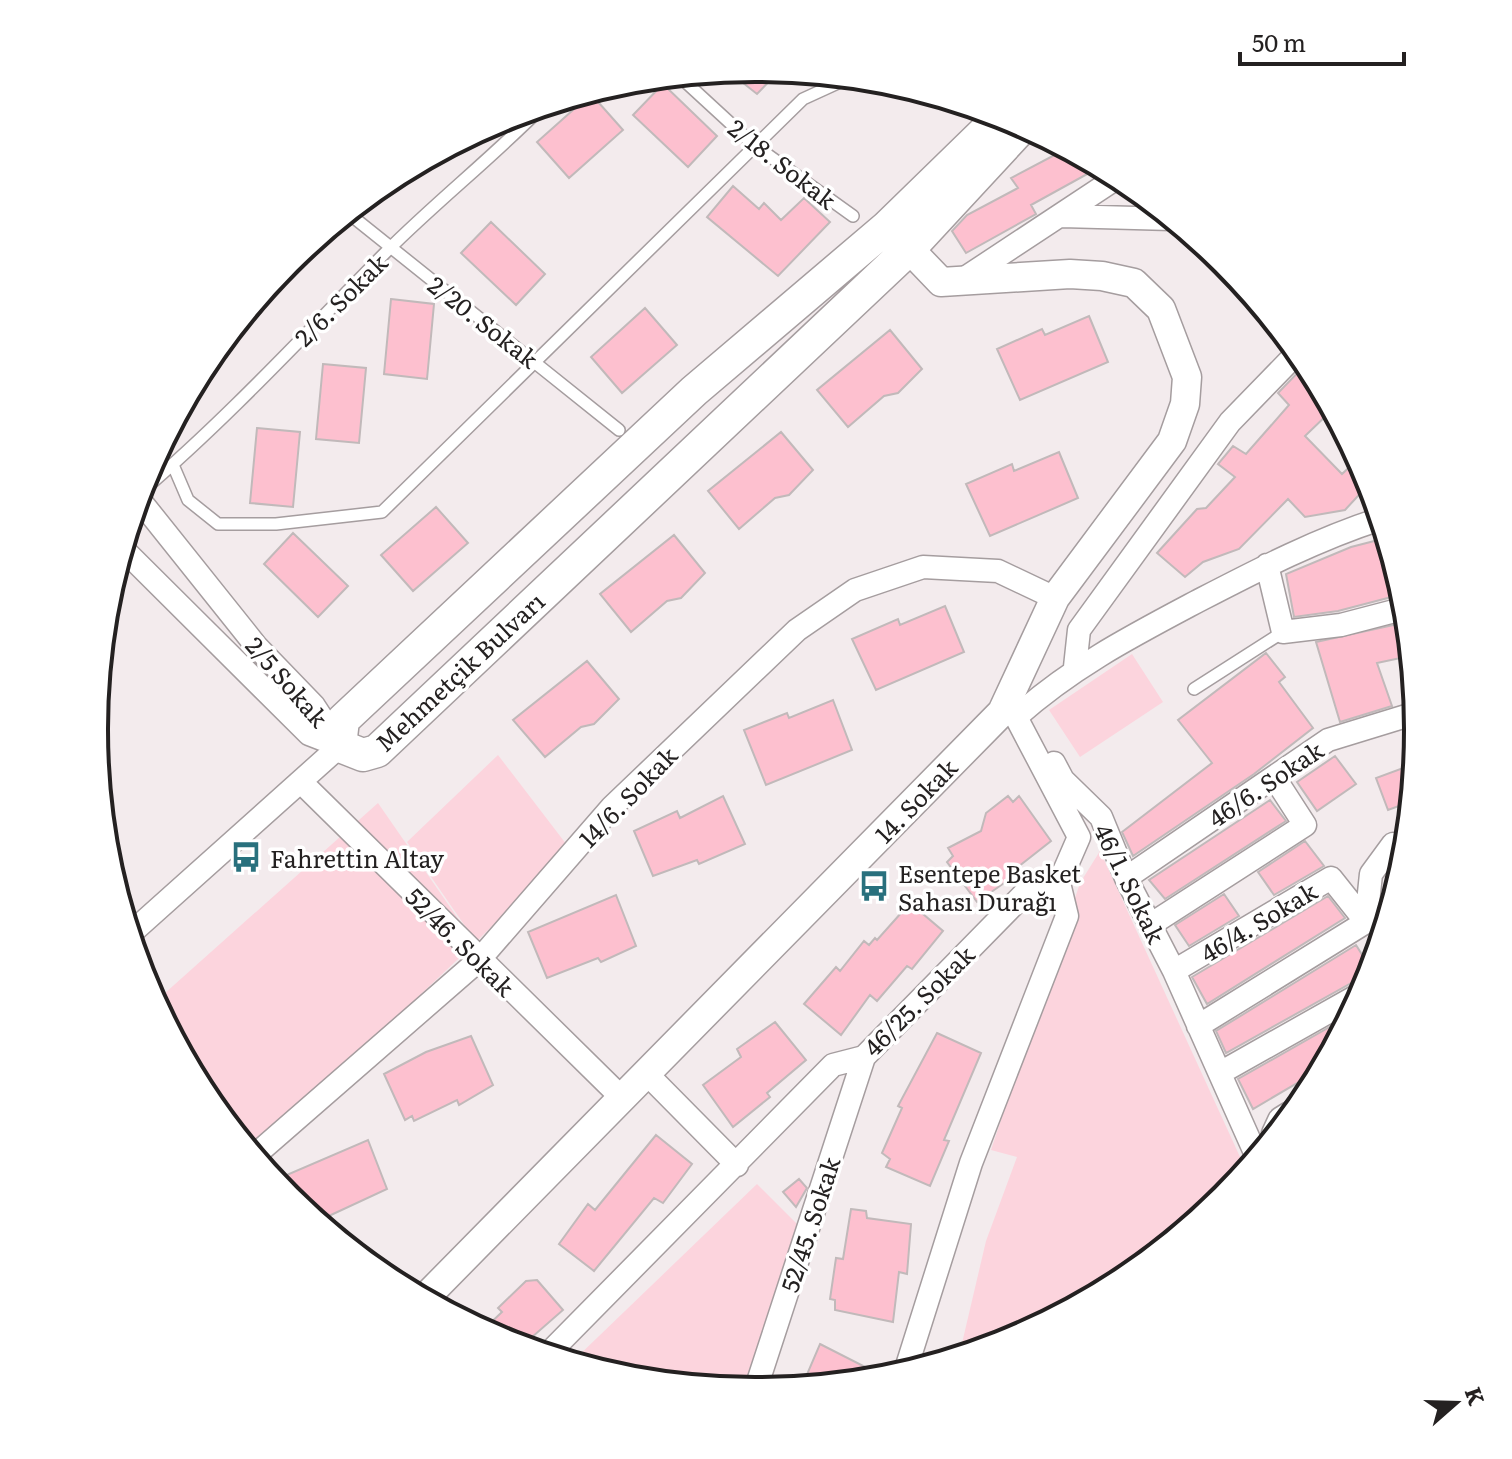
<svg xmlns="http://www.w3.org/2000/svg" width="1512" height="1459" font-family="Literata,serif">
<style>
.green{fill:#fcd4dd}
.building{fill:#fdc0cf;stroke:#c1b9ba;stroke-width:2}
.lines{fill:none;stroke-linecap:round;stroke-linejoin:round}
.service-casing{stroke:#a59d9f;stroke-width:14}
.minor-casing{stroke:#a59d9f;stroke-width:25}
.tertiary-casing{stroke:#a59d9f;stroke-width:31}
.secondary-casing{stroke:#a59d9f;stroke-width:35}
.service{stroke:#fff;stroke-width:11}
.minor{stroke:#fff;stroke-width:22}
.tertiary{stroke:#fff;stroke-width:28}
.secondary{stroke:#fff;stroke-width:32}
.labels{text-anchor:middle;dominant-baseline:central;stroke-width:7;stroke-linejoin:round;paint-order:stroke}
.street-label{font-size:24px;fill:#242121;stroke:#fff}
.poi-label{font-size:24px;fill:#242121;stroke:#fff;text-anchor:start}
.rim{fill:none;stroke:#242121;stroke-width:4}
</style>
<rect width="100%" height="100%" fill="#f3ebed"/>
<path class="green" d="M1132,654L1163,702L1080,757L1049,710Z
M498,755L570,849L476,942L407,842Z
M378,803L475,943L252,1154L206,1097L155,1002Z
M1100,851L1246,1170C1174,1257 1066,1323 959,1356L986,1241L1017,1157L991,1150L1080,883Z
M757,1184L797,1224L746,1390L627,1378L572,1362Z"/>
<path class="building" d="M756,68L780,70L757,94L728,71Z
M663,84L717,136L688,167L633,115Z
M591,94L623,130L569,178L537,142Z
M1066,149L1100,167L1031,205L1036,214L966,253L952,231L967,215L1018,188L1011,178Z
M733,186L759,209L764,203L781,220L804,198L830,222L778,276L707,217Z
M491,222L545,274L516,305L461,253Z
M391,299L434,304L427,379L384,374Z
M645,308L677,345L622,393L591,357Z
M1089,316L1108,362L1020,400L997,349L1042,329L1045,335Z
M890,330L922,369L898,393L884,396L848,427L817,390Z
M1307,363L1332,410L1305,436L1342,474L1358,459L1369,484L1345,510L1305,517L1288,499L1239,549L1203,562L1185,577L1157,553L1197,509L1206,508L1235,477L1218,464L1233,446L1246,454L1289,405L1278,393Z
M323,364L366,368L359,443L316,439Z
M257,428L300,432L293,507L250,503Z
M781,432L813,470L789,495L775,498L739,529L708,491Z
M1059,452L1078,498L990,536L966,484L1012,464L1014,471Z
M436,507L468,543L413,591L381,555Z
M293,533L348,586L318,617L264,564Z
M674,535L705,573L681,598L667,601L631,632L600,594Z
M1386,538L1403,594L1338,611L1294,617L1286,574L1351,547Z
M945,606L964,652L876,690L852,639L898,619L900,625Z
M1407,622L1410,656L1377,663L1392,706L1340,722L1316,642Z
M1266,653L1285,677L1279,682L1313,728L1254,774L1133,856L1122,832L1212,763L1178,720Z
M587,661L619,699L594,724L581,727L545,757L513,720Z
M833,700L852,750L766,785L744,730L787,713L789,718Z
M1335,756L1356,784L1317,811L1297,782Z
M1414,764L1410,802L1388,810L1376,778Z
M723,796L745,844L699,864L697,860L653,876L634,831L677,811L680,818Z
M1008,796L1013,802L1019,796L1051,841L1014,870L1017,874L977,902L947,862L953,856L948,848L981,831L986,813Z
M1270,800L1286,821L1165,899L1149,880Z
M1305,841L1324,866L1274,895L1258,872Z
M1224,894L1239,916L1189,946L1175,925Z
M616,895L636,946L601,962L598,958L547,978L528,932Z
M1328,896L1345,918L1207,1004L1192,977Z
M910,903L943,931L912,969L907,966L877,1001L870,995L841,1035L804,1004L836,967L840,971L864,941L869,945L875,938L877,940Z
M1356,945L1371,969L1368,980L1355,981L1226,1053L1216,1031Z
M1349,1016L1321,1069L1253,1109L1238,1079Z
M775,1022L806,1060L767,1093L770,1097L733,1127L703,1085L741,1057L737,1049Z
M937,1033L981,1053L944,1140L949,1141L930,1186L886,1167L890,1159L882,1153L902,1108L898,1106Z
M471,1036L493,1085L459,1105L457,1100L414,1121L412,1116L405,1120L384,1074L426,1052Z
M656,1135L692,1164L663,1203L654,1198L594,1271L559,1244L588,1204L595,1210Z
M368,1140L387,1189L318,1221L293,1201L282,1177Z
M799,1179L807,1188L796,1207L783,1192Z
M851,1209L866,1211L867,1218L911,1224L907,1274L899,1272L893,1322L835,1310V1300L830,1299L836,1258L843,1259Z
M537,1280L563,1310L523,1345L502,1340L483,1330L502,1312L498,1308L526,1281Z
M820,1344L887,1378L802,1386Z"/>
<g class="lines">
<defs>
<path id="service" d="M679,76L754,145L853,216
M348,213L619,430
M253,304L257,308
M173,465L188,500L218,524H276L382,512L803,99L851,77
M140,493C228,418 306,333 387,251C437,201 493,157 543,106
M1194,689L1283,632"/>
<path id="minor" d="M1062,216L1171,219
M962,280L1118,177
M138,498L257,647L314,706L340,746
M123,549L309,734L340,746
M1267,565L1283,632L1341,625L1406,608
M1075,667L1079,630L1230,422L1298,352
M1016,717C1072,667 1130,637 1196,602C1256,571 1315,540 1380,519
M1054,763L1063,780L1101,817L1126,878L1174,971L1257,1157
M301,782L623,1099
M1126,878L1328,740L1416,713
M1150,925L1305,825L1274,777
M130,934L340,746
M1174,971L1331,878L1366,922L1371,874L1393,844L1406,850
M1198,1026L1366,922
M1220,1073L1362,993
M648,1075L737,1165
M254,1156L479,960L612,807L797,630L855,590L923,567L998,571L1055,598
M548,1354L833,1065L864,1057L1025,893L1059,883L1079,837L1016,717
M905,1372L971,1163L1067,916L1059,883
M755,1391L864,1057"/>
<path id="tertiary" d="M1276,1134L1282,1121L1290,1116
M424,1299L1002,712L1055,598L1172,441L1185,404L1187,377L1161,309L1134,283L1102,276L1070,274L941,282L894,233"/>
<path id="secondary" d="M1001,116L887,227L694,391L343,720L340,746L363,755L377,751L910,248L1023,126"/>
</defs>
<use href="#service" class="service-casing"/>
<use href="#minor" class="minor-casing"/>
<use href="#tertiary" class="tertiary-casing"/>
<use href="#secondary" class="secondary-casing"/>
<use href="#service" class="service"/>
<use href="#minor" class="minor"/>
<use href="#tertiary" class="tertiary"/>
<use href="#secondary" class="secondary"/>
</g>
<defs>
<symbol id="bus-bare" viewBox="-9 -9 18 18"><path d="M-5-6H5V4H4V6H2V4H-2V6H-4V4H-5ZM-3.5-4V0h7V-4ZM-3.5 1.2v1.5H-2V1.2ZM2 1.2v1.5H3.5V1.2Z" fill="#29707d" stroke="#fff" stroke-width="2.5" paint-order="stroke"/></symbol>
</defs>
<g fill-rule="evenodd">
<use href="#bus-bare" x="224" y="835" width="44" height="44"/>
<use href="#bus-bare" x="852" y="864" width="44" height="44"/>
</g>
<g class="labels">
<g class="street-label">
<text transform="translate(783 163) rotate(38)">2/18. Sokak</text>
<text transform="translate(340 299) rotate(-45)">2/6. Sokak</text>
<text transform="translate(484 321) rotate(38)">2/20. Sokak</text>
<text transform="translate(459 671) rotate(-43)">Mehmetçik Bulvarı</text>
<text transform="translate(288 681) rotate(49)">2/5 Sokak</text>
<text transform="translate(1265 783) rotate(-34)">46/6. Sokak</text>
<text transform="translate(627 796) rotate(-46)">14/6. Sokak</text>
<text transform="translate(915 800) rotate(-46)">14. Sokak</text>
<text transform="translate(1131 883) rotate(64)">46/1. Sokak</text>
<text transform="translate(1258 921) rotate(-31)">46/4. Sokak</text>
<text transform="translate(461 941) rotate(45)">52/46. Sokak</text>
<text transform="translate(918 1000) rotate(-45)">46/25. Sokak</text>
<text transform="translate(809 1224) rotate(-72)">52/45. Sokak</text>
</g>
<g class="poi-label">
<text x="270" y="857">Fahrettin Altay</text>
<text x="898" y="872">Esentepe Basket<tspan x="898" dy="28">Sahası Durağı</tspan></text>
</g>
</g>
<path d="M0 0H1512V1459H0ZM755 82H757A647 647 0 0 1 1404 729V730A647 647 0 0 1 757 1377H755A647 647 0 0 1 108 730V729A647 647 0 0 1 755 82Z" fill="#fff" fill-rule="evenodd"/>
<path class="rim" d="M755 82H757A647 647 0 0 1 1404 729V730A647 647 0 0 1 757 1377H755A647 647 0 0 1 108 730V729A647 647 0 0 1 755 82Z"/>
<g transform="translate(1456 1403) rotate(70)" stroke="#ffffff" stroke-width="6" paint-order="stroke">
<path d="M0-6L14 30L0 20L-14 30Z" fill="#242121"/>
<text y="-12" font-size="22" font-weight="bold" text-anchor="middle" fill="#242121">K</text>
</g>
<path d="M1240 52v12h164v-12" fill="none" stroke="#242121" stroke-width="4"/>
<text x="1252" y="52" font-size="24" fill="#242121" stroke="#ffffff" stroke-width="6" paint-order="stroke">50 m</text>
</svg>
